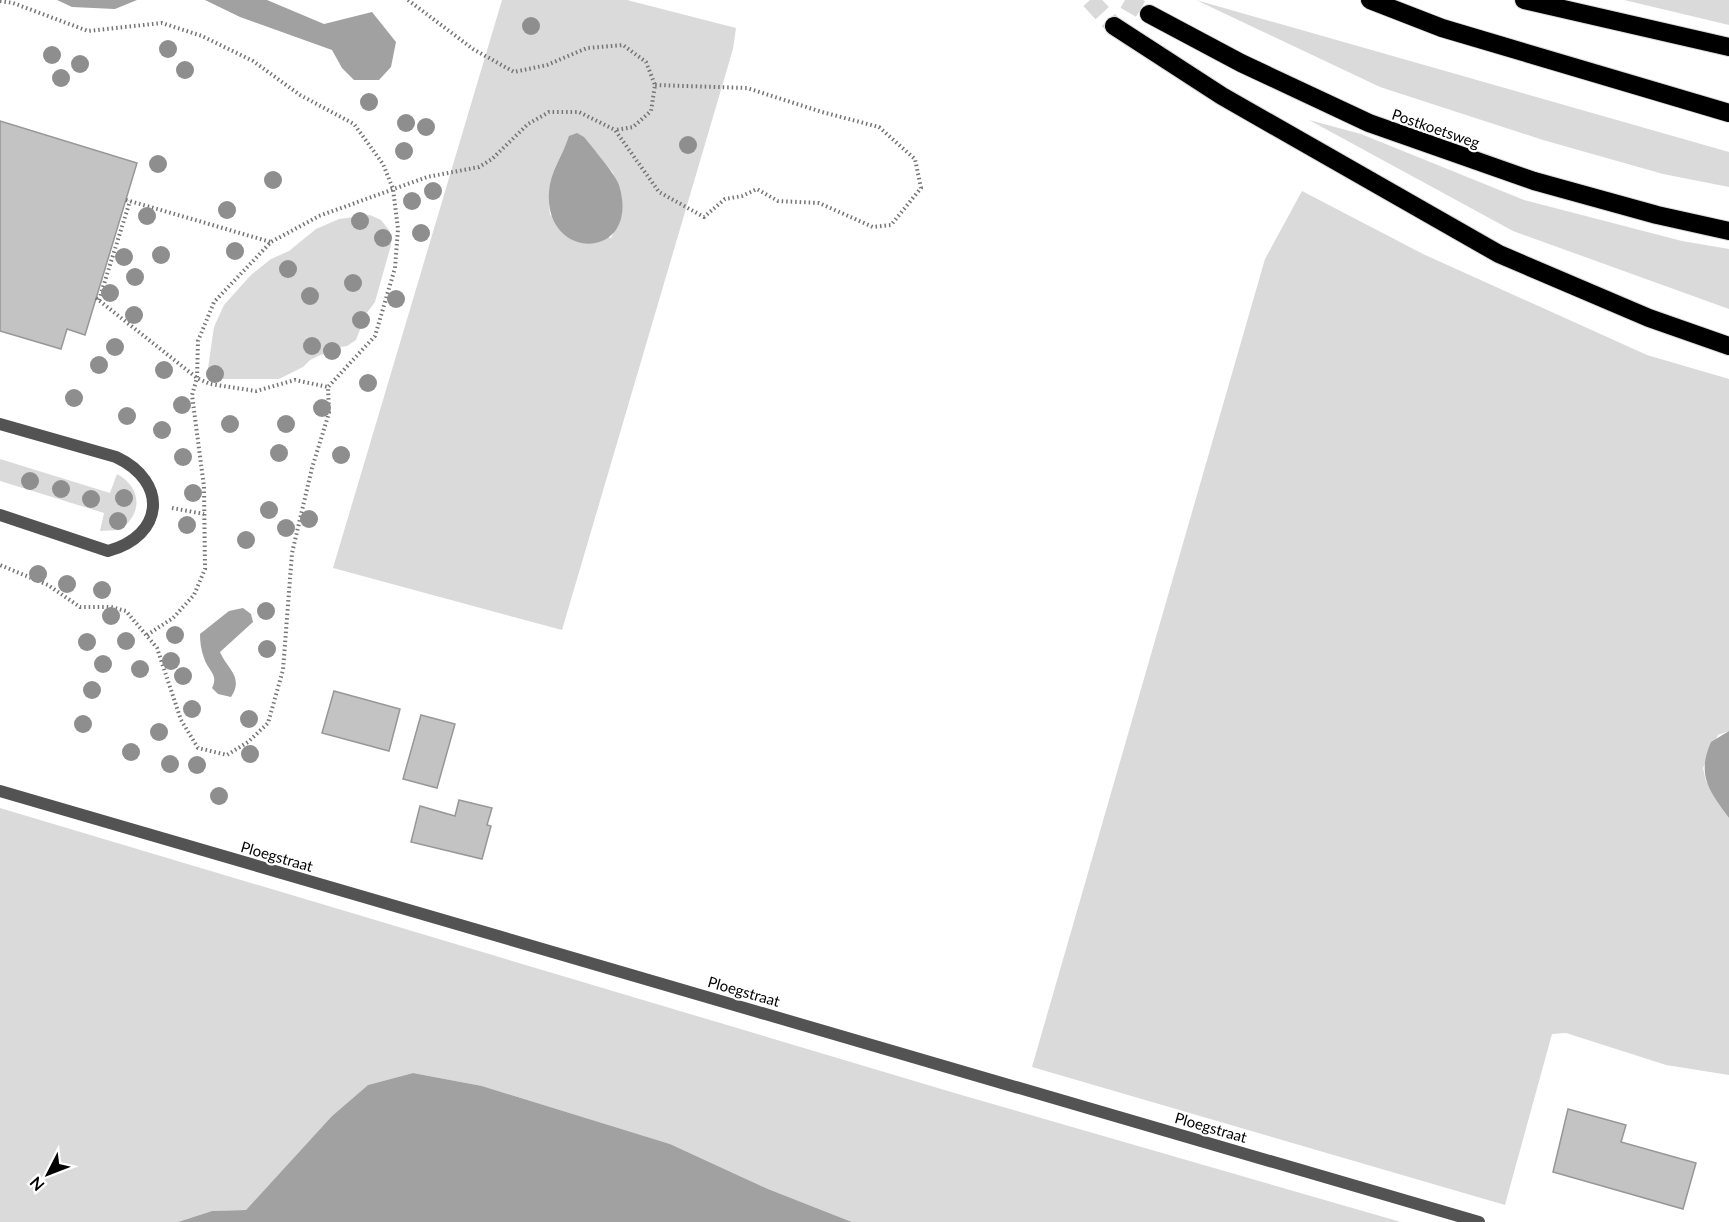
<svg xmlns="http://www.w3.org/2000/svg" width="1729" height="1222" font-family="Lato,sans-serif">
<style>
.green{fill:#dadada;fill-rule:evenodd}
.water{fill:#a1a1a1}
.building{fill:#c3c3c3;stroke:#979797;stroke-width:1.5}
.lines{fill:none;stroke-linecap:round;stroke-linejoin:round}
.motorway-tunnel{stroke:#d9d9d9;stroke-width:18;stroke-dasharray:18 9;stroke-linecap:butt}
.motorway-casing{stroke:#dbdbdb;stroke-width:20}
.path{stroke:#757575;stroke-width:4;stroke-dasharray:1.5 3;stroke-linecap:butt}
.service{stroke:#535353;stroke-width:12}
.minor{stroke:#535353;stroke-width:12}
.motorway{stroke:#000;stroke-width:18}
.tree{fill:#8e8e8e}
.labels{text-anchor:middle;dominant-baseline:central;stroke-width:4.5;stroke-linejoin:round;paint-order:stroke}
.street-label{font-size:15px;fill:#000;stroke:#fff}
</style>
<rect width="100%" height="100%" fill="#fff"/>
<path class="green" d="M502,0H627L736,28L733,49L562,630L333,568ZM569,139L596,152L613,173L621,199L622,214L611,238L550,215C546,186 556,164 569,139Z
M1196,0L1729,152V187L1663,174L1543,140L1380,87Z
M1624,0H1729V25Z
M1309,120L1361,134L1524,200L1682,241L1729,249V309L1513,231Z
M1302,191L1423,254L1647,355L1729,379V731L1718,735L1703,768L1706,781L1729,818V1075L1666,1065L1566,1033L1552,1034L1505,1205L1032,1067L1265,259Z
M370,215L381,220L389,230L391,245L375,302L366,314L356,340L347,346L335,348L310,360L303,367L279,379H211L207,375L214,327L224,305L251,275L271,259L289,251L316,229L339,219Z
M0,459L110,493L117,474C142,488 143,513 120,530L100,531L104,513L0,481Z
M0,808L958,1094L1401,1222H852L768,1189L670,1144L482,1086L413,1073L368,1085L332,1116L246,1210L212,1211L178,1222H0Z"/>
<path class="water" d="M57,0H137L115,9L72,7Z
M205,0H267L324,24L372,12L396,42L391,67L379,80H354L342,68L332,50L240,17Z
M577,133L584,137C592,147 616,175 619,185C642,261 544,263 549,192C550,172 563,155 569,136Z
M243,608L251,614L253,622L220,652C228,670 244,677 231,697L218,694L212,688C219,674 208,671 204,658C201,650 200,642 200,634L229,611Z
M1729,731V818C1710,791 1696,776 1711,742Z
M413,1073L482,1086L670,1144L768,1189L852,1222H178L212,1211L246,1210L332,1116L368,1085Z"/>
<path class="building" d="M0,121L137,163L85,335L67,329L61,349L0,331Z
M334,691L400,709L389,751L322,733Z
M421,715L455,724L437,788L403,779Z
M459,800L492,808L487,825L491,826L482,859L411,842L420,806L455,816Z
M1568,1109L1626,1125L1621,1142L1696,1163L1683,1209L1553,1172Z"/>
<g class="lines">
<path class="motorway-tunnel" d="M1090,0L1114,26
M1125,0L1149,14"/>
<defs>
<path id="motorway" d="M1370,0L1442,28L1729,113
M1524,0L1729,47
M1149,14L1241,63L1369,123L1534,181L1657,215L1729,231
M1114,26L1222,96L1499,254L1649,318L1729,346"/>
</defs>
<use href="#motorway" class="motorway-casing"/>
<path class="path" d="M408,0L473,49L514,72L547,65L587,48L623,45L646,62L655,85L651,111L633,127L615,130
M0,1L13,3L88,31L162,23L202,36L253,61L300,95L354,124L383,164L393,189L398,229L395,268L375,336L328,387L329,413L312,468L292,553L283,670L268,723L248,742L227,755L198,748L181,720L157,648L126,611L111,607H80L48,585L0,565
M126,200L271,242
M96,298L197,378L210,384L256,391L295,380L328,387
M99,300L130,201
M172,508L204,514
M147,635L173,618L194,595L205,569L204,487L192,395L197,378L198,341L214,302L271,242L319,216L427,177L479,167L492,159L528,124L549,112H579L615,130L659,192L704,217L725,199L742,196L757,189L778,201L819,203L873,227L891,225L921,188L915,159L879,127L822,112L747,88L655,85"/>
<path class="service" d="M0,424L116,457C169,482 164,536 108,551L0,515"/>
<path class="minor" d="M0,791L1479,1222"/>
<use href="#motorway" class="motorway"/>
</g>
<g class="tree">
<circle cx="531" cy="26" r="9"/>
<circle cx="168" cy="49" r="9"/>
<circle cx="52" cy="55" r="9"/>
<circle cx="80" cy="64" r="9"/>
<circle cx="185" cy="70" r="9"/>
<circle cx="61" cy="78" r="9"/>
<circle cx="369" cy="102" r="9"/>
<circle cx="406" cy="123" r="9"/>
<circle cx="426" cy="127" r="9"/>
<circle cx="688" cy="145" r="9"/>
<circle cx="404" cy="151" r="9"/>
<circle cx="158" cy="164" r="9"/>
<circle cx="273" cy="180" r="9"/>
<circle cx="433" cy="191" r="9"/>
<circle cx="412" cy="201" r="9"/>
<circle cx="227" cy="210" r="9"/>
<circle cx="147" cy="216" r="9"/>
<circle cx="360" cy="221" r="9"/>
<circle cx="421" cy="233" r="9"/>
<circle cx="383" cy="238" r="9"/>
<circle cx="235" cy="251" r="9"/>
<circle cx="161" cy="255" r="9"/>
<circle cx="124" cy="257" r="9"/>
<circle cx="288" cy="269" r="9"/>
<circle cx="135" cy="277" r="9"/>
<circle cx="353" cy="283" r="9"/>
<circle cx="110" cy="293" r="9"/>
<circle cx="310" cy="296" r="9"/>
<circle cx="396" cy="299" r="9"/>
<circle cx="134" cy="315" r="9"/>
<circle cx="361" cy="320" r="9"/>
<circle cx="312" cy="346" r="9"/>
<circle cx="115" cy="347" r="9"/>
<circle cx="332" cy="351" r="9"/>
<circle cx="99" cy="365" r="9"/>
<circle cx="164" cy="370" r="9"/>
<circle cx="215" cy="374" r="9"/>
<circle cx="368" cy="383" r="9"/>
<circle cx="74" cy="398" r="9"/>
<circle cx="182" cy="405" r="9"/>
<circle cx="322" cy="408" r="9"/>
<circle cx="127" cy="416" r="9"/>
<circle cx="230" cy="424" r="9"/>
<circle cx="286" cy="424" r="9"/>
<circle cx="162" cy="430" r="9"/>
<circle cx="279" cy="453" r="9"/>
<circle cx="341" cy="455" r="9"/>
<circle cx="183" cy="457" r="9"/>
<circle cx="30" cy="481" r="9"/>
<circle cx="61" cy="489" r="9"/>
<circle cx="193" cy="493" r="9"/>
<circle cx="124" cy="498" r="9"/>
<circle cx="91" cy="499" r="9"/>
<circle cx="269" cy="510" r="9"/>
<circle cx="309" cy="519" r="9"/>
<circle cx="118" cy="521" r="9"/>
<circle cx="187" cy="525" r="9"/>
<circle cx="286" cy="528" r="9"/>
<circle cx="246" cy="540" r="9"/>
<circle cx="38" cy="574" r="9"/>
<circle cx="67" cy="584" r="9"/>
<circle cx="102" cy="590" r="9"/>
<circle cx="266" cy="611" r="9"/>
<circle cx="111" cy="616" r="9"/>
<circle cx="175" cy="635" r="9"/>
<circle cx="126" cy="641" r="9"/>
<circle cx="87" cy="642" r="9"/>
<circle cx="267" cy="649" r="9"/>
<circle cx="171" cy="661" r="9"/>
<circle cx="103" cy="664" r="9"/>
<circle cx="140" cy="669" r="9"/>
<circle cx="183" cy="676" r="9"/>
<circle cx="92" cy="690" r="9"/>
<circle cx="192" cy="709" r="9"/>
<circle cx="249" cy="719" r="9"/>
<circle cx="83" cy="724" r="9"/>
<circle cx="159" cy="732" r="9"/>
<circle cx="131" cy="752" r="9"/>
<circle cx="250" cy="754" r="9"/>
<circle cx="170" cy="764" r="9"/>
<circle cx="197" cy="765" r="9"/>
<circle cx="219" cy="796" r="9"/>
</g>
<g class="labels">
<g class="street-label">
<text transform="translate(1436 128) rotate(19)">Postkoetsweg</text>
<text transform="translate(277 856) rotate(16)">Ploegstraat</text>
<text transform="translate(744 991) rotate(16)">Ploegstraat</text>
<text transform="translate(1211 1127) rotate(16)">Ploegstraat</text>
</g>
</g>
<g transform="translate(48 1174) rotate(228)" stroke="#ffffff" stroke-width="4.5" paint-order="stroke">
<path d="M0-4.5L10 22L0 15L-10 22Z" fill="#000000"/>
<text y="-9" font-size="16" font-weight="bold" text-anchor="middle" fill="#000000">N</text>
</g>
</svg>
